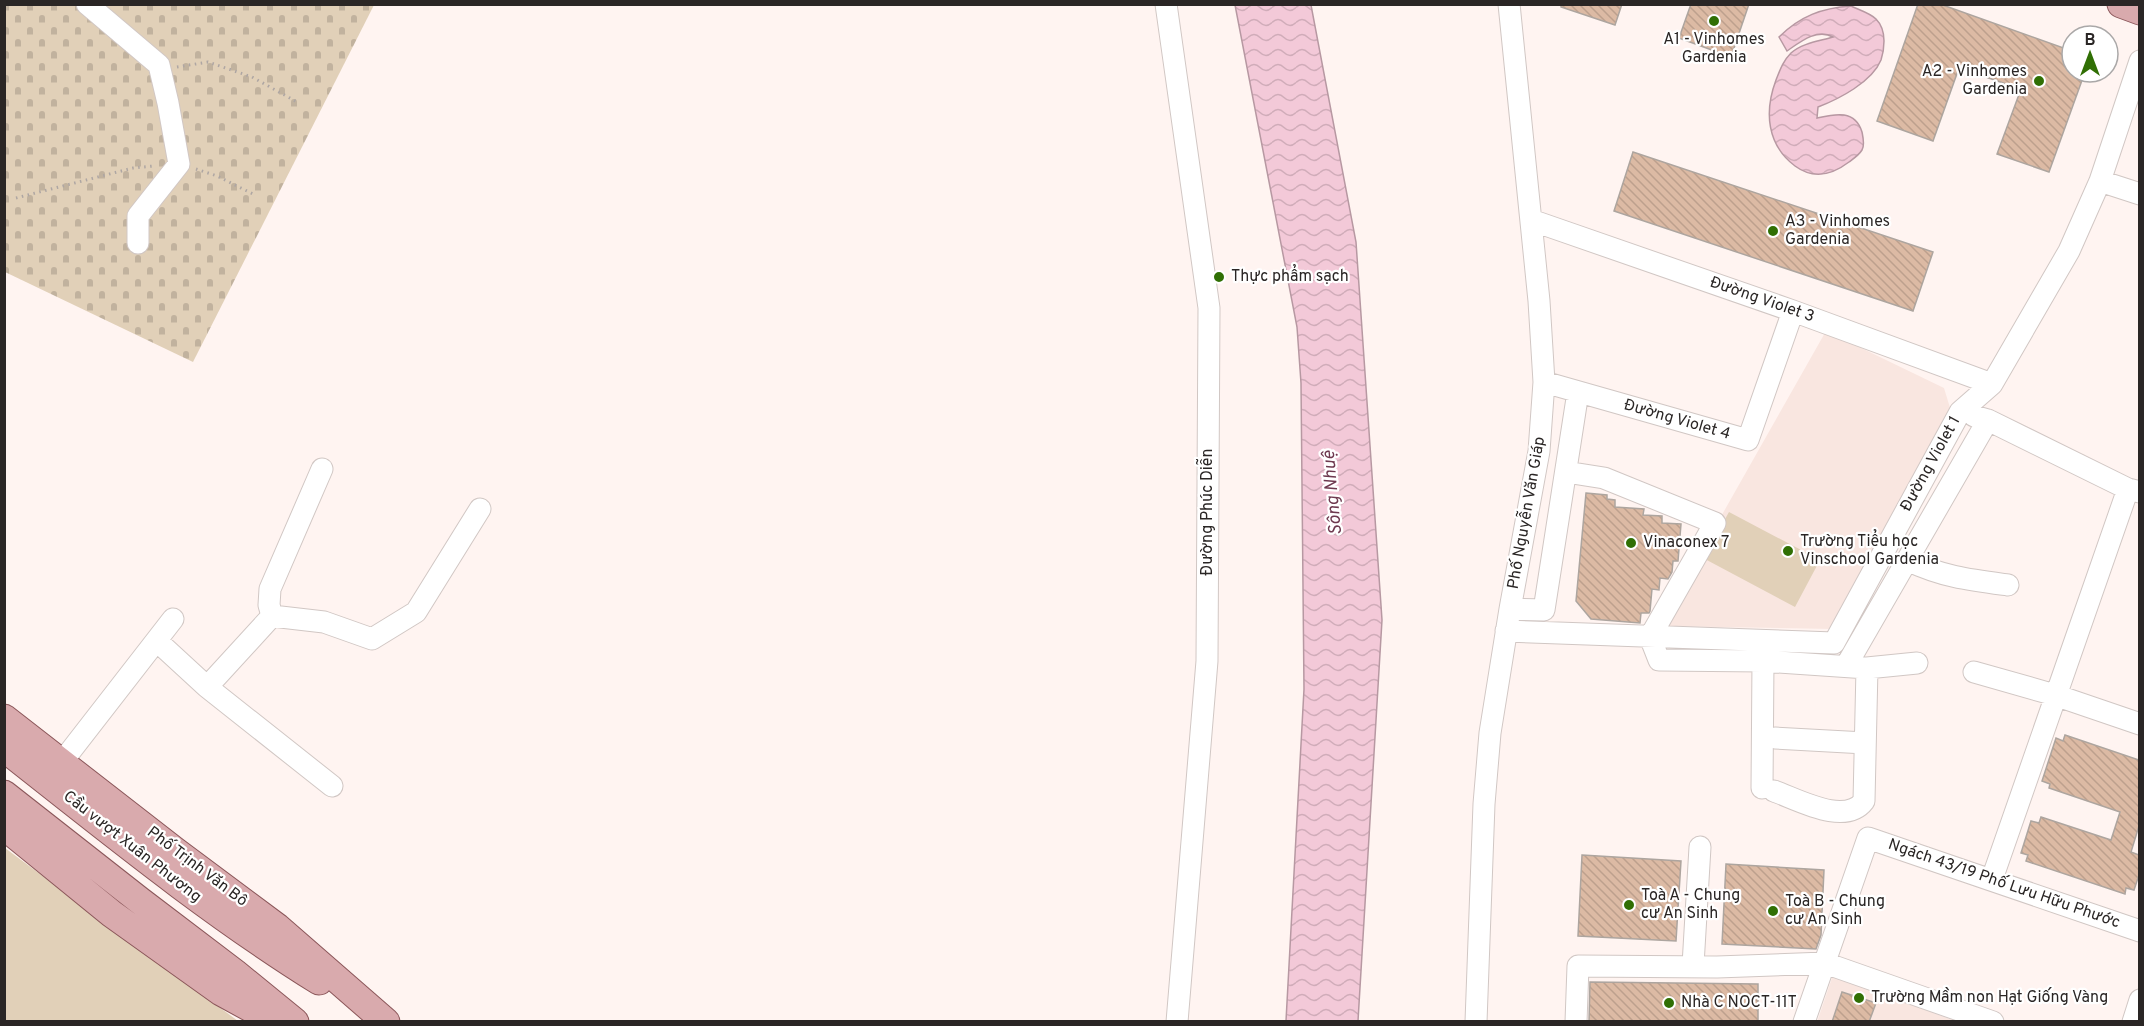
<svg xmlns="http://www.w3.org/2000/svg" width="2144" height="1026" font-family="Overpass,sans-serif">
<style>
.built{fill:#f9e6e0}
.green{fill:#e1d0b8}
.cemetery{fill:url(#cemetery-stones)}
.water{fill:url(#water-waves);stroke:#b798a2;stroke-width:1.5}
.building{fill:url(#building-back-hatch);stroke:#ada59f;stroke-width:1.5}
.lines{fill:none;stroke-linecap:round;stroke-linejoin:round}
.minor-casing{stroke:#d1c7c4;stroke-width:23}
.major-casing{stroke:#8b575a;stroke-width:29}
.path{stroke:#aea6a3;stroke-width:3;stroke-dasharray:1.5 4.5;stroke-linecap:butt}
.minor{stroke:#fff;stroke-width:21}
.major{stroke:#d9aaad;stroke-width:27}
.poi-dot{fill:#306f04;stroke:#fff;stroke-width:2}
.labels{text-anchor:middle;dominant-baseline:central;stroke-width:4.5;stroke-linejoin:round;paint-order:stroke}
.poi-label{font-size:16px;fill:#2a2625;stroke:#fff;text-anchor:start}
.street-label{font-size:16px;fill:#2a2625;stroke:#fff}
.water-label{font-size:18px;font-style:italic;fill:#6e394f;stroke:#fff}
</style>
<defs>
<pattern id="cemetery-stones" width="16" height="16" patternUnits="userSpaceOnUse" patternTransform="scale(1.5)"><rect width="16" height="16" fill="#e1d0b8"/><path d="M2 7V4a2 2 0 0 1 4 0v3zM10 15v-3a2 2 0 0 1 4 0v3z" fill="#c1b29e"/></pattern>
<pattern id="water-waves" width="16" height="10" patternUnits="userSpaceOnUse" patternTransform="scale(1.5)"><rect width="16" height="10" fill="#f3c9d8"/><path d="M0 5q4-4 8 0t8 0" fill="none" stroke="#d0acb9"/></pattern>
<pattern id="building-back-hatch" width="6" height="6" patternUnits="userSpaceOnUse" patternTransform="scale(1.5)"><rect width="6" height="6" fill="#dcbaa4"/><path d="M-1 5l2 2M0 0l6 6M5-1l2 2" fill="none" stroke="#bda08d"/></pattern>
</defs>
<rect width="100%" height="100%" fill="#fff4f1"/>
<path class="built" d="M1826,331L1944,388L1951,411L1833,629L1659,626Z
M1833,975L1955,1021L1817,1022Z"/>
<path class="green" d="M1729,512L1820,560L1795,607L1703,558Z
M5,848L238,1021H5Z"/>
<path class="cemetery" d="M4,5H374L193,362L5,272Z"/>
<path class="water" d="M1235,5H1311L1356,242L1382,620L1358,1021H1286L1304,689L1301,383L1297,327Z
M1851,6C1859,10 1870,13 1876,19C1882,25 1884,33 1884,41C1884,47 1883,54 1881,60C1872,82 1839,99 1818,107L1817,118C1835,114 1855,109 1862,132C1863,137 1865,145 1862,150C1859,155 1853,159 1849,162C1832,175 1814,180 1795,166C1767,145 1764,112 1776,80C1780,70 1783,61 1791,53C1802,43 1820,41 1833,37C1817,28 1800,42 1787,51L1779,37C1800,16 1822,8 1851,6Z"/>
<path class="building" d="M1561,4H1622L1615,25L1561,7Z
M1691,4H1749L1731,57L1679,38Z
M1918,4H1940L2072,51V72H2085L2049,172L1997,154L2021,89L1959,68L1933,141L1877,121Z
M1633,152L1933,252L1913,311L1614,211Z
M1586,493L1607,495V499L1615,500V507L1644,509L1643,515L1662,516V523L1681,524L1678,561H1673L1672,572L1668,579L1660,578L1659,590L1652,589L1650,611L1649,613H1641L1640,623L1591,619L1576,601Z
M2065,735L2139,760V826L2131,852L2139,855V875L2134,890L2126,888L2125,894L2026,861L2028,855L2021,853L2031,821L2039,823L2041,817L2111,840L2120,812L2049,788L2050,784L2042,781L2056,738L2063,741Z
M1582,855L1681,861L1676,941L1578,936Z
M1726,864L1824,870L1821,935L1816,949L1722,944Z
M1590,982L1758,984V1022H1589Z
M1842,992L1876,1003L1869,1022H1832Z"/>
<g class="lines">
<defs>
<path id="minor" d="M87,4L159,65L168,103L179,164L138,216V243
M1166,4L1209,308L1207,661L1177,1022
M2100,181L2140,194
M1531,220L1793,311L1992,384
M1544,382L1748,440L1793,311
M1974,416L1988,420L2128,489L2140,492
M1566,472L1604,478L1715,523L1650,637
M1907,560C1943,577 1970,580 2008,585
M1510,609L1544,610L1578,392
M272,616L269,605L270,589L322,469
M1506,631L1834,643L1960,412L1992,384L2069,251L2100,181L2140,61
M1650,637L1659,660L1763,661L1867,668L1917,663
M157,641L207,687L272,616L324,622L372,639L416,612L480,509
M1846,666L1988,420
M1974,672L2055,695L2140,724
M207,687L332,786
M1775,738L1865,743
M62,762L173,619
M1762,788L1763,661
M1774,791C1799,800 1845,826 1864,801L1867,668
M1992,879L2128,489
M1693,965L1700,847
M1476,1022L1484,804L1490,733L1510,609L1539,451L1544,382L1539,301L1509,4
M1576,1022L1578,966L1717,967L1825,963L1993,1022
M1804,1022L1868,838L2140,931
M2133,1022L2140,1000"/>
<path id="major" d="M2121,4L2140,11
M4,718L175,851L277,927L386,1022
M4,748C107,829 208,912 319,981
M4,794L139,900L235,973L295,1022
M4,826L112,914L221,992L276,1022"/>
</defs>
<use href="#minor" class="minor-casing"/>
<use href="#major" class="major-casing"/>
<path class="path" d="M177,67L208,62L252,77L297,102
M196,169L217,176L255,195
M16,198L133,168L154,166"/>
<use href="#minor" class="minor"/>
<use href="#major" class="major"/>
</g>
<g class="poi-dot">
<circle cx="1714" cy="21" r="6"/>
<circle cx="2039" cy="81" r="6"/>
<circle cx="1773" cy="231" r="6"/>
<circle cx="1219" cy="277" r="6"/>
<circle cx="1631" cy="543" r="6"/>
<circle cx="1788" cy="551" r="6"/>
<circle cx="1629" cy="905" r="6"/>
<circle cx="1773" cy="911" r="6"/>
<circle cx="1859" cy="998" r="6"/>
<circle cx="1669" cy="1003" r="6"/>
</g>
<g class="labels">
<g class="poi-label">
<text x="1714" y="40" text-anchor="middle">A1 - Vinhomes<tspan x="1714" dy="18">Gardenia</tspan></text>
<text x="2027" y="72" text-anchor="end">A2 - Vinhomes<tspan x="2027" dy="18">Gardenia</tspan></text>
<text x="1785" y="222">A3 - Vinhomes<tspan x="1785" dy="18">Gardenia</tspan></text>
<text x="1231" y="277">Thực phẩm sạch</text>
<text x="1800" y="542">Trường Tiểu học<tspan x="1800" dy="18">Vinschool Gardenia</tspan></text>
<text x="1643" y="543">Vinaconex 7</text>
<text x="1641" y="896">Toà A - Chung<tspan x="1641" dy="18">cư An Sinh</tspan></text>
<text x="1785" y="902">Toà B - Chung<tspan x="1785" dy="18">cư An Sinh</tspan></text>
<text x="1871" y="998">Trường Mầm non Hạt Giống Vàng</text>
<text x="1681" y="1003">Nhà C NOCT-11T</text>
</g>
<g class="street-label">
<text transform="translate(1762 300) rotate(19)">Đường Violet 3</text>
<text transform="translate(1677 420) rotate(16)">Đường Violet 4</text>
<text transform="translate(1931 464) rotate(-61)">Đường Violet 1</text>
<text transform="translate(1208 512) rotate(-90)">Đường Phúc Diễn</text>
<text transform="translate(1527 513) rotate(-80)">Phố Nguyễn Văn Giáp</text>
<text transform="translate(132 847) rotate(38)">Cầu vượt Xuân Phương</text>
<text transform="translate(197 867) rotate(37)">Phố Trịnh Văn Bô</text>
<text transform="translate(2004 884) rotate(19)">Ngách 43/19 Phố Lưu Hữu Phước</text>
</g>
<g class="water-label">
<text transform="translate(1333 493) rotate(-95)">Sông Nhuệ</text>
</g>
</g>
<rect width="2144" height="1026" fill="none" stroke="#2a2625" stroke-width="12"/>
<g transform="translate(2090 54)"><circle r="28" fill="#ffffff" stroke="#aaa8a8" stroke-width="1.5"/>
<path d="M0-4.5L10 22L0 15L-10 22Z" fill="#306f04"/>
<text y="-9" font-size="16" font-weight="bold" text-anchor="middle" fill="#2a2625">B</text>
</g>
</svg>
